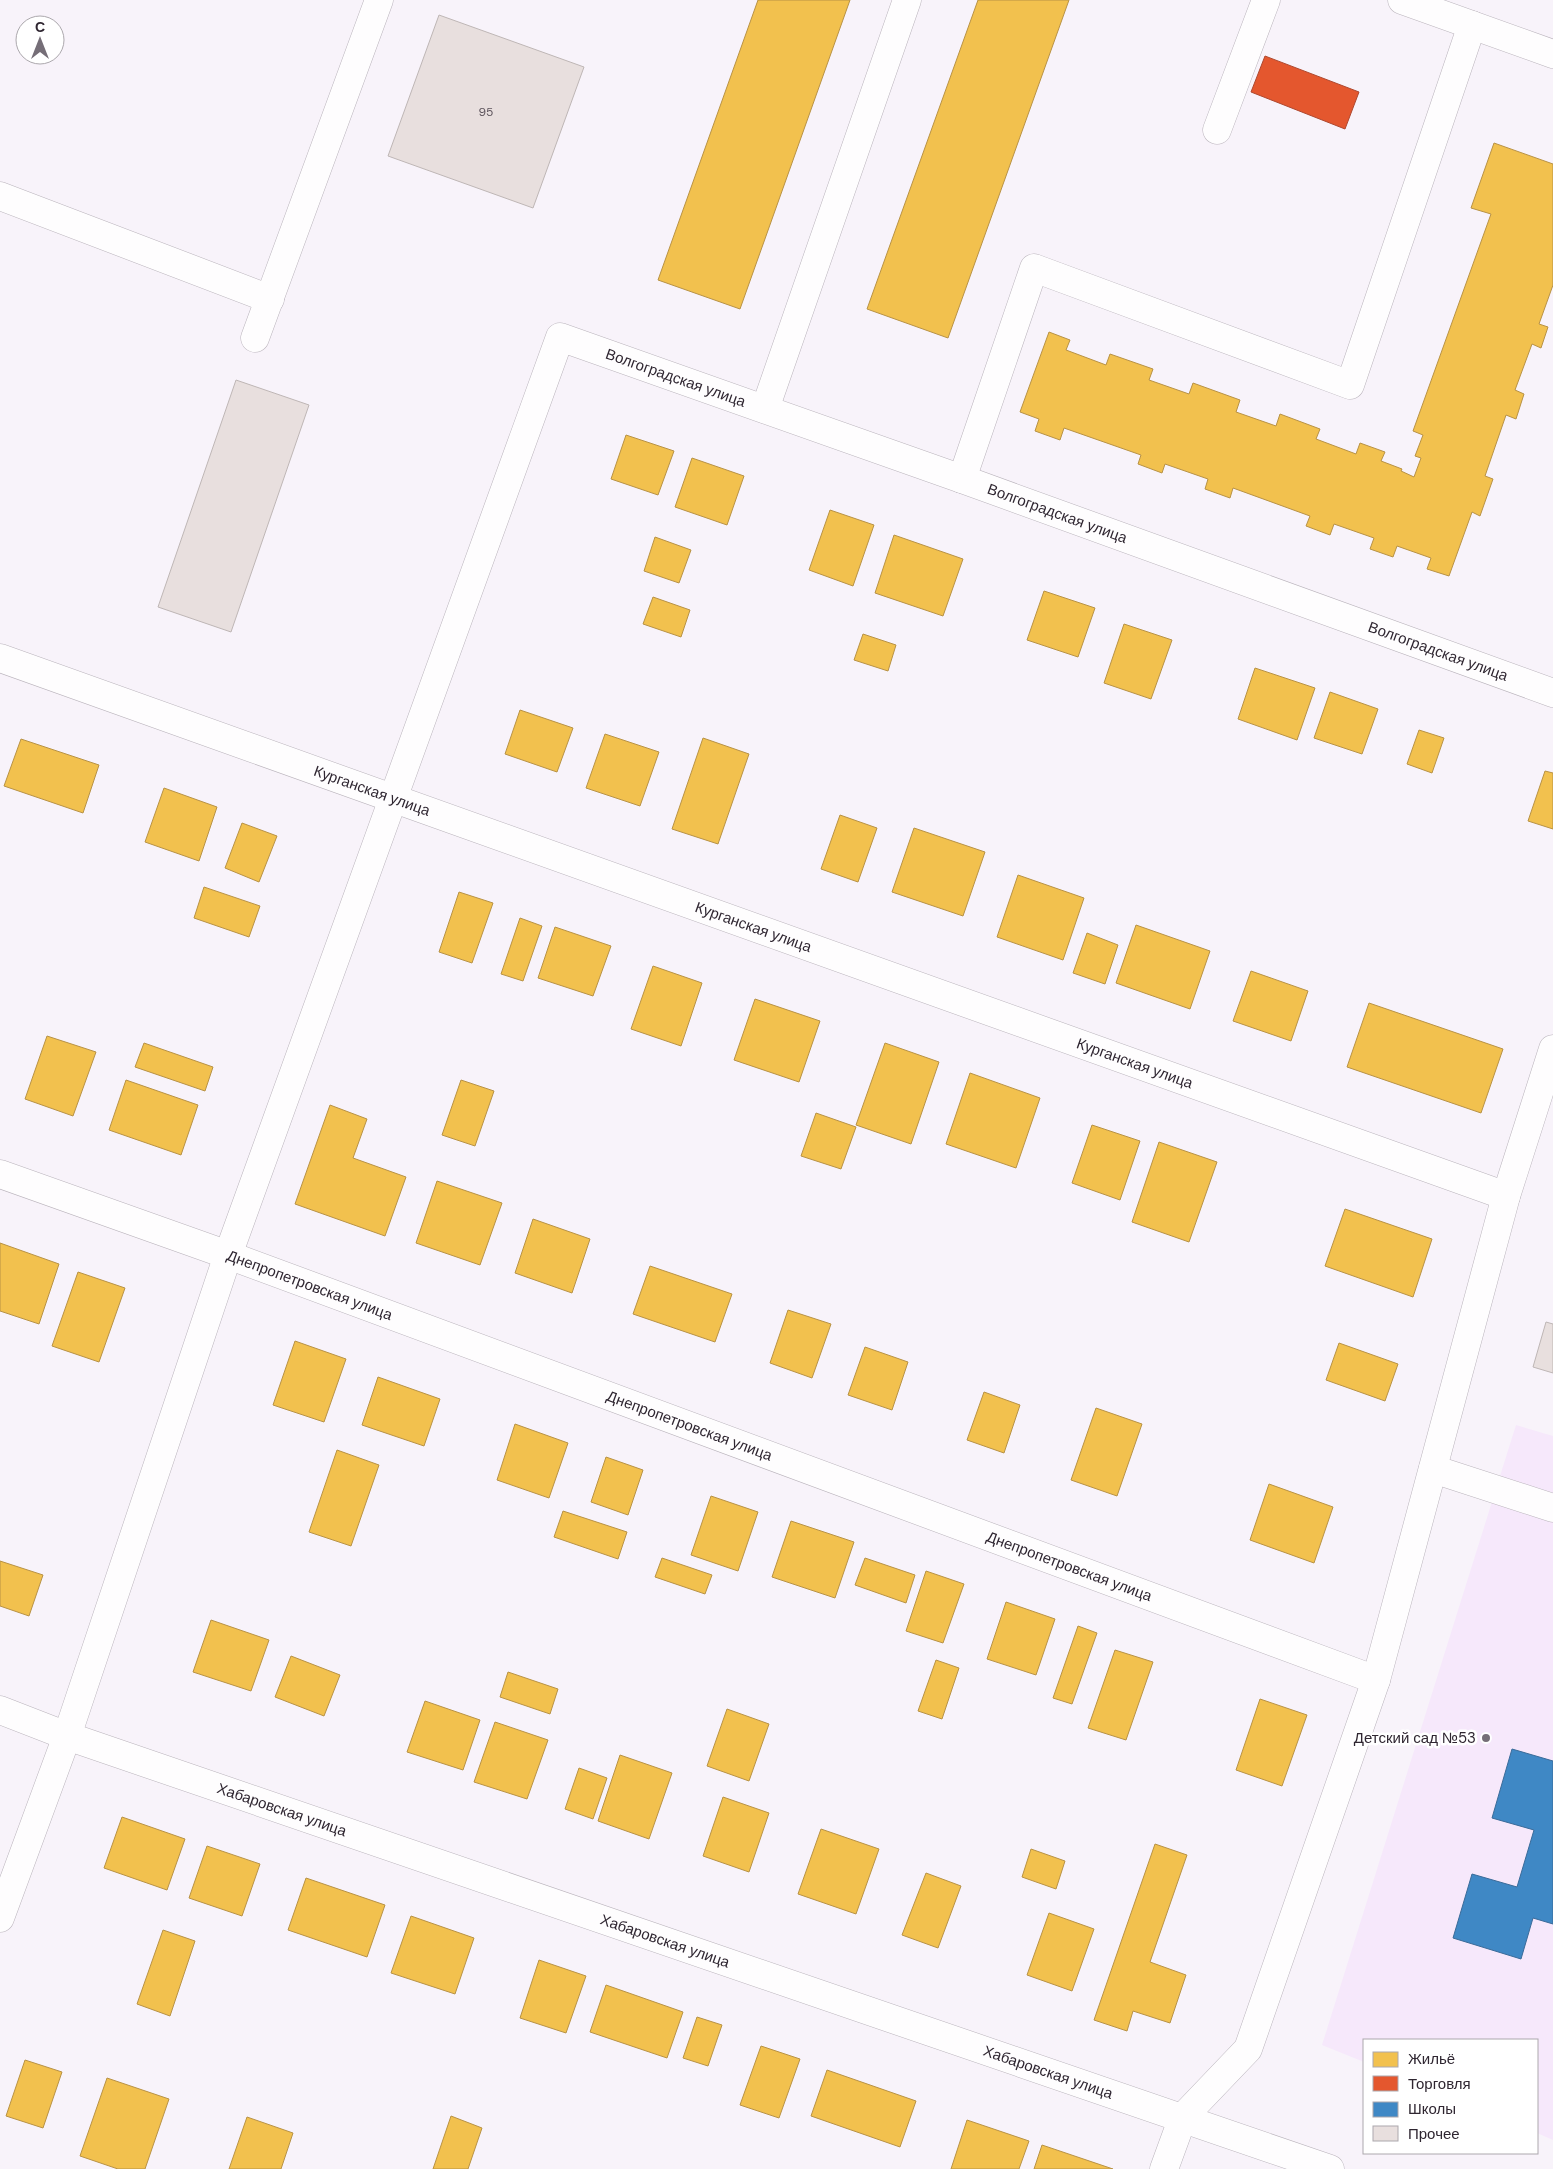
<svg xmlns="http://www.w3.org/2000/svg" width="1553" height="2169" font-family="'DM Sans',sans-serif">
<style>
.built{fill:#f6e8fb}
.homes{fill:#f2c14e;stroke:#b89245}
.shops{fill:#e4572e;stroke:#ae482f}
.schools{fill:#3f88c5;stroke:#3a6b99}
.building{fill:#e8dfde;stroke:#beb6b5}
.lines{fill:none;stroke-linecap:round;stroke-linejoin:round}
.minor-casing{stroke:#bab4bc;stroke-width:29}
.minor{stroke:#fefdfe;stroke-width:28}
.poi-dot{fill:#756e77;stroke:#fff;stroke-width:2}
.labels{text-anchor:middle;dominant-baseline:central;stroke-width:5;stroke-linejoin:round;paint-order:stroke}
.number-label{font-size:12px;fill:#5d545c}
.street-label{font-size:15px;fill:#2f2631;stroke:#fff}
.poi-label{font-size:15px;fill:#2f2631;stroke:#fff;text-anchor:end}
</style>
<rect width="100%" height="100%" fill="#f8f3fa"/>
<path class="built" d="M1516,1425L1553,1436V2140L1537,2133V2040H1364V2062L1322,2045Z"/>
<path class="homes" d="M758,0H850L740,309L658,280Z
M978,0H1069L948,338L867,309Z
M1494,143L1553,164V285L1539,324L1548,327L1541,348L1532,344L1515,390L1524,394L1516,419L1506,415L1485,476L1493,479L1480,516L1472,512L1449,576L1427,569L1431,558L1397,546L1393,557L1370,549L1374,538L1334,524L1330,535L1306,526L1310,516L1233,488L1230,498L1205,489L1208,479L1165,464L1162,473L1138,464L1141,455L1064,428L1060,440L1035,431L1039,419L1020,412L1049,332L1070,340L1066,350L1106,365L1110,354L1153,369L1149,380L1189,394L1193,383L1240,400L1236,412L1276,426L1280,414L1320,429L1316,439L1356,454L1360,443L1385,452L1381,461L1402,469L1401,471L1414,477L1421,458L1415,456L1423,435L1413,431L1491,214L1471,208Z
M626,435L674,451L658,495L611,479Z
M692,458L744,476L727,525L675,507Z
M830,510L874,525L853,586L809,570Z
M894,535L963,559L943,616L875,593Z
M655,537L691,550L679,583L644,571Z
M1044,591L1095,608L1078,657L1027,640Z
M653,597L690,610L681,637L643,624Z
M1124,624L1172,640L1151,699L1104,683Z
M863,634L896,645L888,671L854,660Z
M1255,668L1315,688L1297,740L1238,719Z
M1330,692L1378,709L1362,754L1314,738Z
M520,710L573,728L557,772L505,754Z
M1419,730L1444,738L1432,773L1407,764Z
M605,734L659,752L640,806L586,788Z
M703,738L749,754L718,844L672,829Z
M21,739L99,765L83,813L4,786Z
M1545,771L1553,773V829L1528,821Z
M164,788L217,807L199,861L145,842Z
M840,815L877,828L858,882L821,869Z
M242,823L277,836L259,882L225,868Z
M914,828L985,852L963,916L892,892Z
M1018,875L1084,898L1063,960L997,937Z
M204,887L260,906L249,937L194,918Z
M459,892L493,903L472,963L439,952Z
M520,918L542,926L523,981L501,974Z
M1136,925L1210,951L1190,1009L1116,983Z
M555,927L611,946L593,996L538,978Z
M1087,933L1118,945L1105,984L1073,973Z
M653,966L702,983L681,1046L631,1029Z
M1251,971L1308,991L1291,1041L1233,1021Z
M755,999L820,1021L799,1082L734,1060Z
M1369,1003L1503,1049L1481,1113L1347,1067Z
M47,1036L96,1052L73,1116L25,1099Z
M144,1043L213,1067L205,1091L135,1067Z
M885,1043L939,1062L911,1144L856,1125Z
M970,1073L1040,1098L1016,1168L946,1144Z
M126,1080L198,1105L181,1155L109,1130Z
M461,1080L494,1091L475,1146L442,1135Z
M330,1105L367,1119L353,1158L406,1177L385,1236L295,1204Z
M816,1113L856,1127L841,1169L801,1156Z
M1092,1125L1140,1141L1120,1200L1072,1183Z
M1159,1142L1217,1162L1189,1242L1132,1222Z
M437,1181L502,1203L480,1265L416,1243Z
M1345,1209L1432,1239L1413,1297L1325,1266Z
M533,1219L590,1239L572,1293L515,1273Z
M0,1243L59,1264L39,1324L0,1311Z
M650,1266L732,1294L715,1342L633,1314Z
M78,1272L125,1288L99,1362L52,1346Z
M788,1310L831,1324L812,1378L770,1363Z
M295,1341L346,1359L324,1422L273,1405Z
M1339,1343L1398,1364L1385,1401L1326,1380Z
M865,1347L908,1362L892,1410L848,1395Z
M378,1377L440,1399L424,1446L362,1425Z
M984,1392L1020,1405L1004,1453L967,1440Z
M1096,1408L1142,1424L1117,1496L1071,1480Z
M515,1424L568,1443L549,1498L497,1480Z
M337,1450L379,1465L351,1546L309,1532Z
M606,1457L643,1470L628,1515L591,1502Z
M1269,1484L1333,1507L1314,1563L1250,1540Z
M711,1496L758,1512L738,1571L691,1555Z
M563,1511L627,1532L618,1559L554,1537Z
M791,1521L854,1542L835,1598L772,1577Z
M662,1558L712,1575L705,1594L655,1577Z
M865,1558L915,1575L906,1603L855,1585Z
M0,1561L43,1575L29,1616L0,1606Z
M926,1571L964,1584L943,1643L906,1631Z
M1006,1602L1055,1619L1036,1675L987,1659Z
M211,1620L269,1640L251,1691L193,1672Z
M1078,1626L1097,1633L1072,1704L1053,1698Z
M1115,1650L1153,1662L1126,1740L1088,1728Z
M291,1656L340,1675L324,1716L275,1697Z
M936,1660L959,1668L942,1719L918,1711Z
M508,1672L558,1689L550,1714L500,1697Z
M1260,1699L1307,1715L1282,1786L1236,1770Z
M425,1701L480,1720L463,1770L407,1752Z
M727,1709L769,1724L749,1781L707,1766Z
M495,1722L548,1740L527,1799L474,1782Z
M620,1755L672,1773L649,1839L598,1821Z
M579,1768L607,1778L593,1819L565,1809Z
M723,1797L769,1813L749,1872L703,1856Z
M122,1817L185,1839L167,1890L104,1868Z
M821,1829L879,1849L856,1914L798,1894Z
M1155,1844L1187,1855L1150,1962L1186,1975L1170,2023L1133,2011L1127,2031L1094,2020Z
M207,1846L260,1864L242,1916L189,1898Z
M1031,1849L1065,1861L1056,1889L1022,1877Z
M926,1873L961,1886L938,1948L902,1935Z
M306,1878L385,1905L367,1957L288,1930Z
M1049,1913L1094,1929L1072,1991L1027,1975Z
M411,1916L474,1938L455,1994L391,1973Z
M163,1930L195,1941L170,2016L137,2004Z
M539,1960L586,1976L566,2033L520,2018Z
M606,1985L683,2012L667,2058L590,2032Z
M697,2017L722,2025L708,2066L683,2058Z
M761,2046L800,2059L779,2118L740,2105Z
M25,2060L62,2072L43,2128L6,2116Z
M827,2070L916,2101L900,2147L811,2116Z
M107,2078L169,2099L145,2169H118L80,2156Z
M451,2116L482,2128L468,2169H433Z
M247,2117L293,2133L281,2169H229Z
M967,2120L1029,2141L1019,2169H951Z
M1042,2145L1113,2169H1034Z"/>
<path class="shops" d="M1265,56L1359,92L1345,129L1251,92Z"/>
<path class="schools" d="M1512,1749L1553,1761V1924L1533,1918L1521,1959L1453,1938L1472,1874L1517,1887L1534,1830L1492,1818Z"/>
<path class="building" d="M439,15L584,67L533,208L388,156Z
M236,380L309,405L231,632L158,607Z
M1546,1322L1553,1324V1373L1533,1367Z"/>
<g class="lines">
<defs>
<g id="minor">
<path d="M1402,0L1553,54"/>
<path d="M1217,130L1266,0"/>
<path d="M0,196L270,299"/>
<path d="M255,338L379,0"/>
<path d="M765,409L907,0"/>
<path d="M962,479L1034,268L1350,385L1472,25"/>
<path id="s1" d="M0,658L1506,1196"/>
<path id="s2" d="M0,1174L228,1255L1376,1680"/>
<path d="M1433,1469L1553,1508"/>
<path id="s3" d="M0,1710L67,1736L1330,2169"/>
<path id="s4" d="M0,1918L67,1736L228,1255L560,337L962,479L1553,693"/>
<path d="M1164,2169L1183,2117L1248,2049L1376,1680L1506,1196L1553,1049"/>
</g>
</defs>
<use href="#minor" class="minor-casing"/>
<use href="#minor" class="minor"/>
</g>
<circle class="poi-dot" cx="1486" cy="1738" r="5"/>
<g class="labels">
<g class="number-label">
<text x="486" y="112">95</text>
</g>
<g class="street-label">
<text stroke="none"><textPath href="#s4" startOffset="1800">Волгоградская улица</textPath></text>
<text stroke="none"><textPath href="#s4" startOffset="2205">Волгоградская улица</textPath></text>
<text stroke="none"><textPath href="#s4" startOffset="2610">Волгоградская улица</textPath></text>
<text stroke="none"><textPath href="#s1" startOffset="395">Курганская улица</textPath></text>
<text stroke="none"><textPath href="#s1" startOffset="800">Курганская улица</textPath></text>
<text stroke="none"><textPath href="#s1" startOffset="1205">Курганская улица</textPath></text>
<text stroke="none"><textPath href="#s2" startOffset="329">Днепропетровская улица</textPath></text>
<text stroke="none"><textPath href="#s2" startOffset="734">Днепропетровская улица</textPath></text>
<text stroke="none"><textPath href="#s2" startOffset="1139">Днепропетровская улица</textPath></text>
<text stroke="none"><textPath href="#s3" startOffset="299">Хабаровская улица</textPath></text>
<text stroke="none"><textPath href="#s3" startOffset="704">Хабаровская улица</textPath></text>
<text stroke="none"><textPath href="#s3" startOffset="1109">Хабаровская улица</textPath></text>
</g>
<g class="poi-label">
<text x="1476" y="1738">Детский сад №53</text>
</g>
</g>
<rect x="1363" y="2039" width="175" height="115" fill="#ffffff" stroke="#aca8ad"/>
<rect x="1373" y="2052" width="25" height="15" fill="#f2c14e" stroke="#aca8ad"/>
<text x="1408" y="2064" font-size="15" fill="#2f2631">Жильё</text>
<rect x="1373" y="2076" width="25" height="15" fill="#e4572e" stroke="#aca8ad"/>
<text x="1408" y="2089" font-size="15" fill="#2f2631">Торговля</text>
<rect x="1373" y="2102" width="25" height="15" fill="#3f88c5" stroke="#aca8ad"/>
<text x="1408" y="2114" font-size="15" fill="#2f2631">Школы</text>
<rect x="1373" y="2126" width="25" height="15" fill="#e8dfde" stroke="#aca8ad"/>
<text x="1408" y="2139" font-size="15" fill="#2f2631">Прочее</text>
<g transform="translate(40 40)"><circle r="24" fill="#ffffff" stroke="#aca8ad"/>
<path d="M0-4L9 19L0 12L-9 19Z" fill="#756e77"/>
<text y="-8" font-size="14" font-weight="bold" text-anchor="middle" fill="#2f2631">С</text>
</g>
</svg>
